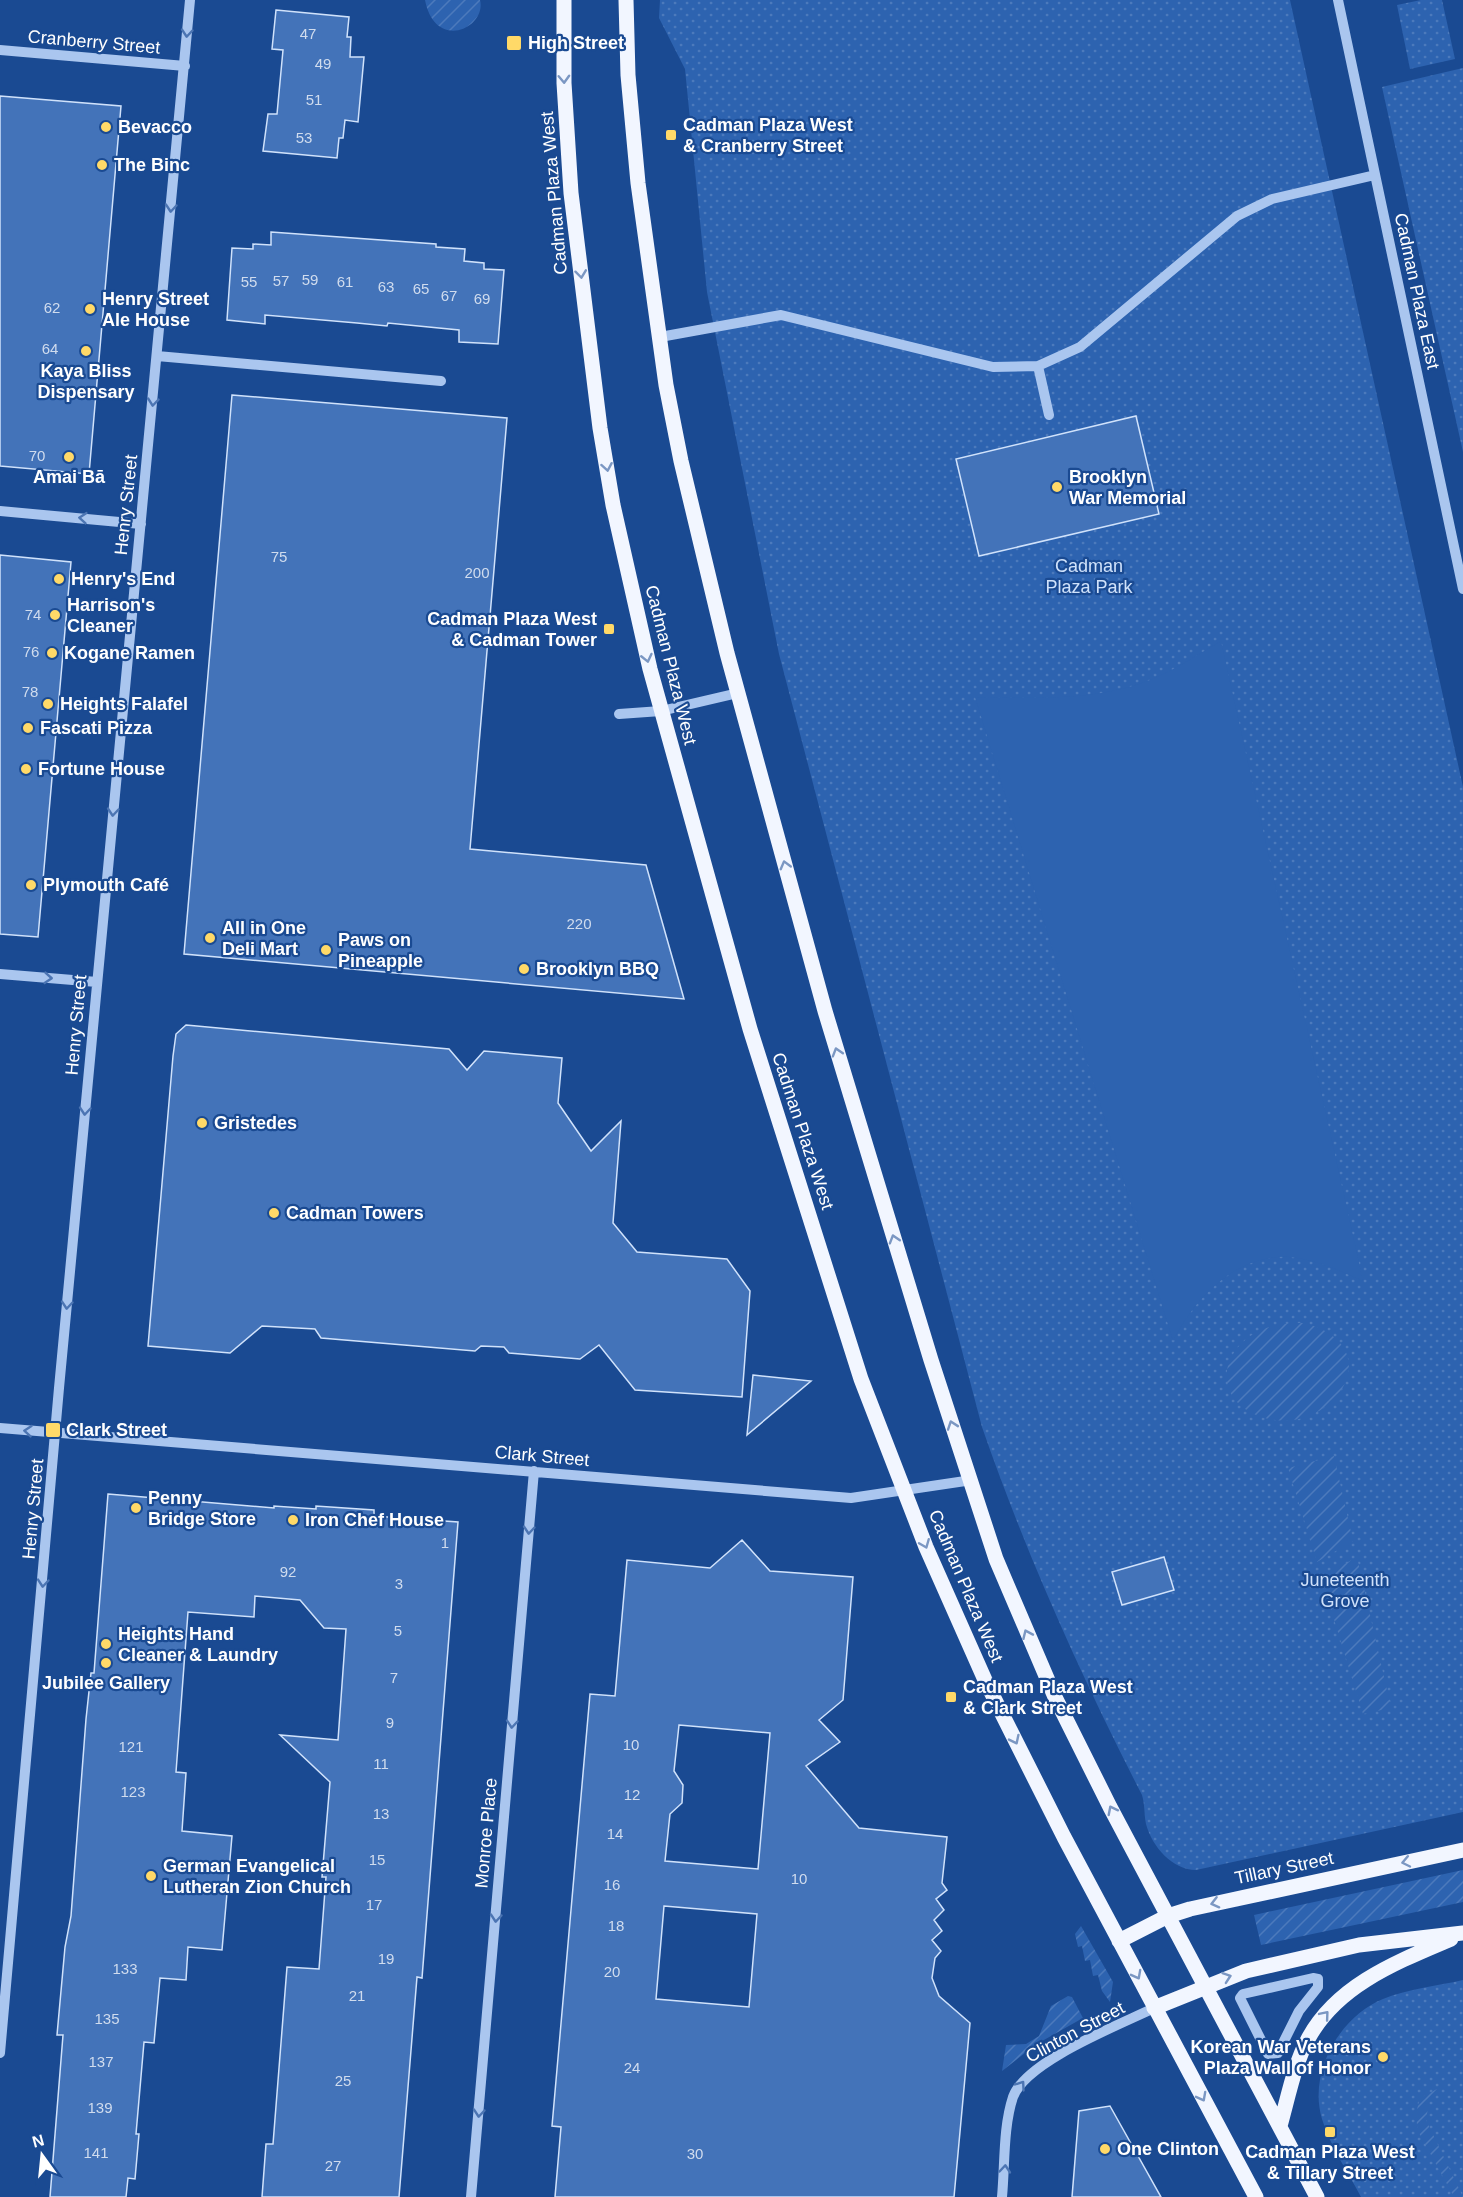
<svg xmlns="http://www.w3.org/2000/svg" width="1463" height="2197" font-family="Arial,sans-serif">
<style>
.grass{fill:url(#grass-dots)}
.garden{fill:url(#garden-furrows)}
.pitch{fill:#2d63b0}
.building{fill:#4373b9;stroke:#d0e2fb;stroke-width:1.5;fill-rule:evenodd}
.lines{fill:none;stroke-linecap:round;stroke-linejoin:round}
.minor{stroke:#aac6ef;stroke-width:10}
.major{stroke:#f2f6ff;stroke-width:15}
.oneway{stroke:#4c75b3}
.oneway2{stroke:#7b97c3}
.poi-dot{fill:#ffd968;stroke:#1a4a92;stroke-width:2}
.labels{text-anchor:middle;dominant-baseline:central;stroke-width:4.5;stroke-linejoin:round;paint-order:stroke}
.number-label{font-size:15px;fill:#d0dcee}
.street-label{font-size:18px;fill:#fff;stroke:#1a4a92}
.poi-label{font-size:18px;font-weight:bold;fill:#fff;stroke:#1a4a92;text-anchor:start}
.park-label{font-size:18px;fill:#d0e2fb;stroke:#1a4a92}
</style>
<defs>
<pattern id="grass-dots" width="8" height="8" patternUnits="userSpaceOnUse" patternTransform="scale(1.5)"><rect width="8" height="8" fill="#2d63b0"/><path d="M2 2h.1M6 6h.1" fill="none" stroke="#4c7abc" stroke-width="1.8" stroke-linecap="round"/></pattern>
<pattern id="garden-furrows" width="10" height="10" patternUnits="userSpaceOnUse" patternTransform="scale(1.5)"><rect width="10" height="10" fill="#2d63b0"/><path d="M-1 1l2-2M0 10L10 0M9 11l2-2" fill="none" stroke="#4c7abc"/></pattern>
</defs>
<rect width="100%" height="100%" fill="#1a4a92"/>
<path class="grass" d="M660,0H1290L1463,787V1812L1196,1870C1173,1870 1152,1847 1146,1824C1144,1814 1145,1805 1142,1795C1081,1676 1026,1554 982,1427L779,654L707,292L685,69L659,18Z
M1421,0H1442L1455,59L1410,69L1397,5Z
M1463,68V452L1382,87Z
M1463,1980V2197H1361C1348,2172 1330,2146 1322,2119C1308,2073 1339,2017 1383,1999C1407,1989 1437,1986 1463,1980Z"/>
<path class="garden" d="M425,0H480C487,28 435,52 425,0Z
M1304,1323C1400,1348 1323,1451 1250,1412C1212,1391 1224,1348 1259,1331C1274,1324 1287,1323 1304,1323Z
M1334,1456L1353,1541L1317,1562L1288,1468Z
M1357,1557L1391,1708L1363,1714L1321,1577Z
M1463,1870V1902L1261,1945L1254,1915Z
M1081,1926L1113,1982L1110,2002L1102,1991L1098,1975L1093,1976L1090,1960L1085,1961L1082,1946L1078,1947L1075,1934Z
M1068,1996L1072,1997L1083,2018L1035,2045L1002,2071L1006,2045L1026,2044L1039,2036L1051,2006Z
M1437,2089L1429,2102L1426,2120L1463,2197H1454L1419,2133C1415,2120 1416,2111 1420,2098Z"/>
<path class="pitch" d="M1221,641L1363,1281C1340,1271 1315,1259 1289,1257C1236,1254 1195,1298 1173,1341L975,697C1029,698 1087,701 1139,684C1169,674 1194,657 1221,641Z"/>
<path class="building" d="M276,10L349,17L347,37H351L350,57H364L358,122L345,120L343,138H339L337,158L263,151L268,114H277L283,50L272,49Z
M0,96L121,106L89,474L0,466Z
M271,232L436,244V247L465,249L464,261L484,263V269L504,270L498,344L459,342V330L388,323L387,326L357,323L265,315V324L227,320L232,248L253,249V244L271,245Z
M232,395L507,418L470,849L646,865L684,999L184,954Z
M1136,416L1159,514L979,556L956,459Z
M0,555L71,562L38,937L0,934Z
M186,1025L449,1049L467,1070L484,1051L562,1058L558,1103L591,1151L621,1121L613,1223L637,1252L727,1259L750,1291L742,1397L635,1390L599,1345L580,1359L509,1353L504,1347L481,1346L475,1351L321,1338L315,1329L262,1326L230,1353L148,1346L173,1056L176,1034Z
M753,1375L811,1381L747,1435Z
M108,1494L274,1508V1506L316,1509V1506L374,1510V1516L458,1522L422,1978L417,1977L399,2197H262L266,2144H273L287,1967L319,1969L326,1877H322L330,1782L280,1735L338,1740L346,1629L324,1628L300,1600L255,1596L254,1617L188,1612L176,1772L186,1773L182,1831L232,1836L222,1950L188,1947L186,1980L160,1978L154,2043L144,2042L136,2134H139L135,2179L128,2178L126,2197H50L63,2035H57L65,1947L71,1916L86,1719L91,1673H94Z
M742,1540L770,1571L853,1577L843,1700L819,1720L840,1742L806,1766L859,1828L947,1837L942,1883L947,1890L936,1899L944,1910L934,1920L942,1931L932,1940L941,1951L935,1958L932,1978L939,1996L970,2023L954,2197H555L561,2127L552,2126L590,1694L615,1696L627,1560L710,1568ZM679,1725L770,1733L758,1869L665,1861L670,1814L682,1803L683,1785L674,1771ZM664,1906L757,1914L749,2007L656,1999Z
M1164,1557L1174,1590L1122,1605L1112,1572Z
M1110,2106L1161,2197H1072L1079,2111Z"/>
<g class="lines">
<path class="minor" d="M1338,0L1463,589
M0,50L185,66
M660,337L781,315L993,367L1038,366L1080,347L1237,216L1272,199L1375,175
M157,356L441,381
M1038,366L1049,415
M0,511L141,524
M619,714L661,711L738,693
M0,974L97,982
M0,1428L851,1498L972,1480
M1313,1978L1318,1979V1987L1299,2011L1278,2053L1268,2054L1240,1998L1243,1994Z
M0,2053L59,1388L190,0
M471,2197L534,1471
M1002,2197C1005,2165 1003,2127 1013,2097C1026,2061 1119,2025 1154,2008"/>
<path class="major" d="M564,0V83L571,193L600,428L613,505L650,669L750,1029L861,1379L926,1547L985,1680L1064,1837L1256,2197
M626,0L628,75L638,183L666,385L681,461L727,653L825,1011L931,1360L996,1559L1055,1697L1110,1807L1317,2197
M1119,1941L1168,1916L1190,1909L1463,1850
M1154,2008L1246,1971L1359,1945L1463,1933
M1280,2126C1288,2098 1294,2065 1308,2039C1337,1985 1397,1962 1451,1939"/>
</g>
<defs><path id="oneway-chevron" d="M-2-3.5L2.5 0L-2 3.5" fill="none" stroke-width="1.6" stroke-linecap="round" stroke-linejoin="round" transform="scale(1.5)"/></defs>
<g class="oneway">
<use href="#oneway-chevron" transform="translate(187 33) rotate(95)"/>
<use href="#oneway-chevron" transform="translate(171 208) rotate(95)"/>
<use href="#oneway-chevron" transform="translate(153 402) rotate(96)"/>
<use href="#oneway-chevron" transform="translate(83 518) rotate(-175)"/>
<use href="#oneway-chevron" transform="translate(113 812) rotate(95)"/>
<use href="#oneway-chevron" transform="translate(48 978) rotate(4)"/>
<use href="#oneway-chevron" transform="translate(85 1111) rotate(95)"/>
<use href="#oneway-chevron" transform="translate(67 1305) rotate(95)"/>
<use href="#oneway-chevron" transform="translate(28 1431) rotate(-175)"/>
<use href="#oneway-chevron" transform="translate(529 1530) rotate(95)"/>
<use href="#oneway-chevron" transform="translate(43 1583) rotate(95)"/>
<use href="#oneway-chevron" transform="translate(512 1724) rotate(95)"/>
<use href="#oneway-chevron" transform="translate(496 1918) rotate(95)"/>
<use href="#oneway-chevron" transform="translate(1021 2085) rotate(-55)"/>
<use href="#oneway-chevron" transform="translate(479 2113) rotate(95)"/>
<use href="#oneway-chevron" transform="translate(1005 2169) rotate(-85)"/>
</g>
<g class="oneway2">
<use href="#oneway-chevron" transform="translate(564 79) rotate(88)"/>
<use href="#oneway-chevron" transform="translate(581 274) rotate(83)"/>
<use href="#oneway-chevron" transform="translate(607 467) rotate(80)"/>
<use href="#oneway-chevron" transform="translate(647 658) rotate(77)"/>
<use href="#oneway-chevron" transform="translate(785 865) rotate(-105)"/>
<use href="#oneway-chevron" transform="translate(837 1052) rotate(-107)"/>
<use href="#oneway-chevron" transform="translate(894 1239) rotate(-107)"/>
<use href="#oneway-chevron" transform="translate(952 1425) rotate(-109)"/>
<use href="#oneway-chevron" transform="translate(925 1544) rotate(68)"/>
<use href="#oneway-chevron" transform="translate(1027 1634) rotate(-114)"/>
<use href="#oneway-chevron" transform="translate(1015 1740) rotate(64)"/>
<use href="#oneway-chevron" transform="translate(1112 1810) rotate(-117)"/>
<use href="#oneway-chevron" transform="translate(1406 1862) rotate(168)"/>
<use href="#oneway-chevron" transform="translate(1215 1903) rotate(166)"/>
<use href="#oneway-chevron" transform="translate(1137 1975) rotate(62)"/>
<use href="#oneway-chevron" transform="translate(1227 1977) rotate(-19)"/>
<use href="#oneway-chevron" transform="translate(1325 2015) rotate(-50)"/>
<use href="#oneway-chevron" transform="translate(1202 2097) rotate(62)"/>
</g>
<g class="poi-dot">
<rect x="506" y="35" width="16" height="16" rx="3"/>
<circle cx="106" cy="127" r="6"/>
<rect x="665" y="129" width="12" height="12" rx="3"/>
<circle cx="102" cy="165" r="6"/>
<circle cx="90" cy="309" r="6"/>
<circle cx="86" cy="351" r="6"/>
<circle cx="69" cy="457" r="6"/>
<circle cx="1057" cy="487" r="6"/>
<circle cx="59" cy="579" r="6"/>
<circle cx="55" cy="615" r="6"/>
<rect x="603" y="623" width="12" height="12" rx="3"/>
<circle cx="52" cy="653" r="6"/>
<circle cx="48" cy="704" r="6"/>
<circle cx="28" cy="728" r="6"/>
<circle cx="26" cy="769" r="6"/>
<circle cx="31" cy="885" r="6"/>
<circle cx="210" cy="938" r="6"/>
<circle cx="326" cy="950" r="6"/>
<circle cx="524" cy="969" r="6"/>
<circle cx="202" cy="1123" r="6"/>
<circle cx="274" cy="1213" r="6"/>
<rect x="45" y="1422" width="16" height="16" rx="3"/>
<circle cx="136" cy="1508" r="6"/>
<circle cx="293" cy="1520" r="6"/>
<circle cx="106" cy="1644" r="6"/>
<circle cx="106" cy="1663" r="6"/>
<rect x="945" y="1691" width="12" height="12" rx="3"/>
<circle cx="151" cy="1876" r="6"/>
<circle cx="1383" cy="2057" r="6"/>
<rect x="1324" y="2126" width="12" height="12" rx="3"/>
<circle cx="1105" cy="2149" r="6"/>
</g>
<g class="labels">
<g class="number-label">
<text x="308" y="33">47</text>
<text x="323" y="63">49</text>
<text x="314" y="99">51</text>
<text x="304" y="137">53</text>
<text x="310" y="279">59</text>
<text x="281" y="280">57</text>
<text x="249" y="281">55</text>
<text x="345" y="281">61</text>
<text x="386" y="286">63</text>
<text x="421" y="288">65</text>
<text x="449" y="295">67</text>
<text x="482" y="298">69</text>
<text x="52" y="307">62</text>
<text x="50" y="348">64</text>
<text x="37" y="455">70</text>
<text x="279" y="556">75</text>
<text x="477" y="572">200</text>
<text x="33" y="614">74</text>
<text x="31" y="651">76</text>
<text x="30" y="691">78</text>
<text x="579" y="923">220</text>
<text x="445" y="1542">1</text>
<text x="288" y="1571">92</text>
<text x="399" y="1583">3</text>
<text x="398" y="1630">5</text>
<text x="394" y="1677">7</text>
<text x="390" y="1722">9</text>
<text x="631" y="1744">10</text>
<text x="131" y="1746">121</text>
<text x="381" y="1763">11</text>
<text x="133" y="1791">123</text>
<text x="632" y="1794">12</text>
<text x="381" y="1813">13</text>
<text x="615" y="1833">14</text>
<text x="377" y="1859">15</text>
<text x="799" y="1878">10</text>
<text x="612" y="1884">16</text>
<text x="374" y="1904">17</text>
<text x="616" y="1925">18</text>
<text x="386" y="1958">19</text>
<text x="125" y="1968">133</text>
<text x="612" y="1971">20</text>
<text x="357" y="1995">21</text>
<text x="107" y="2018">135</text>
<text x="101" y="2061">137</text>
<text x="632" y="2067">24</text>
<text x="343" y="2080">25</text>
<text x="100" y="2107">139</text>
<text x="96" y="2152">141</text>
<text x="695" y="2153">30</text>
<text x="333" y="2165">27</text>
</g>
<g class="street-label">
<text transform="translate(94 42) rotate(5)">Cranberry Street</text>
<text transform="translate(554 193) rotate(-95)">Cadman Plaza West</text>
<text transform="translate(1417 291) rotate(78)">Cadman Plaza East</text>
<text transform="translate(126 505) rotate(-84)">Henry Street</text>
<text transform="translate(671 665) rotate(76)">Cadman Plaza West</text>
<text transform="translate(76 1025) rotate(-85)">Henry Street</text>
<text transform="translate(803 1131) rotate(72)">Cadman Plaza West</text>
<text transform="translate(542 1456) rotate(5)">Clark Street</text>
<text transform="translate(33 1509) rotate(-85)">Henry Street</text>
<text transform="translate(966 1586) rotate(67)">Cadman Plaza West</text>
<text transform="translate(486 1833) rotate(-85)">Monroe Place</text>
<text transform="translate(1284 1868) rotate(-12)">Tillary Street</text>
<text transform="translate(1075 2032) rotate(-28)">Clinton Street</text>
</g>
<g class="poi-label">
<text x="528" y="43">High Street</text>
<text x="683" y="125">Cadman Plaza West<tspan x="683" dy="21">&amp; Cranberry Street</tspan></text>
<text x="118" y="127">Bevacco</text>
<text x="114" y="165">The Binc</text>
<text x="102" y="299">Henry Street<tspan x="102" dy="21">Ale House</tspan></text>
<text x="86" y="371" text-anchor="middle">Kaya Bliss<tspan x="86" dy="21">Dispensary</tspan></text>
<text x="69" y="477" text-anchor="middle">Amai Bā</text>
<text x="1069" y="477">Brooklyn<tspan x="1069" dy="21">War Memorial</tspan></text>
<text x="71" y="579">Henry's End</text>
<text x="67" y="605">Harrison's<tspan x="67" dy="21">Cleaner</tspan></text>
<text x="597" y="619" text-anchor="end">Cadman Plaza West<tspan x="597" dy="21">&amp; Cadman Tower</tspan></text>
<text x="64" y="653">Kogane Ramen</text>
<text x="60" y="704">Heights Falafel</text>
<text x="40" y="728">Fascati Pizza</text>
<text x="38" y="769">Fortune House</text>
<text x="43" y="885">Plymouth Café</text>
<text x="222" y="928">All in One<tspan x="222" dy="21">Deli Mart</tspan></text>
<text x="338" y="940">Paws on<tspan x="338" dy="21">Pineapple</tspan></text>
<text x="536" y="969">Brooklyn BBQ</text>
<text x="214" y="1123">Gristedes</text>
<text x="286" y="1213">Cadman Towers</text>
<text x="66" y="1430">Clark Street</text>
<text x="148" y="1498">Penny<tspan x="148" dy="21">Bridge Store</tspan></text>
<text x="305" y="1520">Iron Chef House</text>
<text x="118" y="1634">Heights Hand<tspan x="118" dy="21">Cleaner &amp; Laundry</tspan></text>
<text x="106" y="1683" text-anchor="middle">Jubilee Gallery</text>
<text x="963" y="1687">Cadman Plaza West<tspan x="963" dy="21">&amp; Clark Street</tspan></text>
<text x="163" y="1866">German Evangelical<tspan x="163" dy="21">Lutheran Zion Church</tspan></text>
<text x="1371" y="2047" text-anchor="end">Korean War Veterans<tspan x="1371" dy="21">Plaza Wall of Honor</tspan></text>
<text x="1117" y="2149">One Clinton</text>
<text x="1330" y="2152" text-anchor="middle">Cadman Plaza West<tspan x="1330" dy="21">&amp; Tillary Street</tspan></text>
</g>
<g class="park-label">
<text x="1089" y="566">Cadman<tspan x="1089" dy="21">Plaza Park</tspan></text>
<text x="1345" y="1580">Juneteenth<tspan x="1345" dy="21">Grove</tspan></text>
</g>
</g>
<g transform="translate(42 2155) rotate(345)" stroke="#1a4a92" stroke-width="4.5" paint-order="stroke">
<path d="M0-4.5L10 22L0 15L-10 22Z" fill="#ffffff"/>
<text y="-9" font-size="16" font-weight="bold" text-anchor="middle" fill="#ffffff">N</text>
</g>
</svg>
